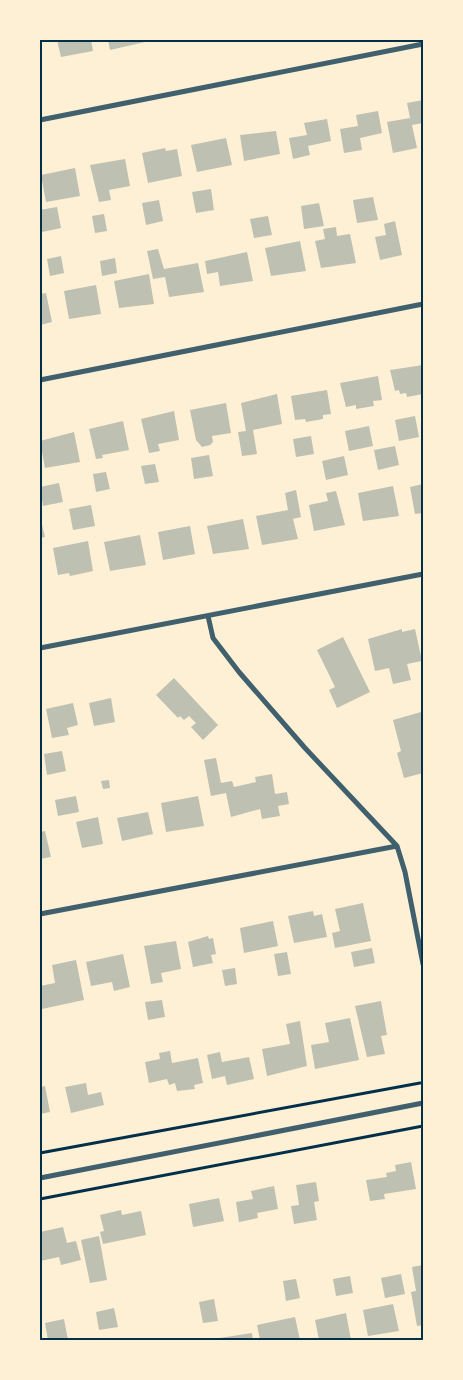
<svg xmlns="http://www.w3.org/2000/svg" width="463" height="1380" font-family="'Nunito Sans',sans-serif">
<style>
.building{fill:#bec0b2}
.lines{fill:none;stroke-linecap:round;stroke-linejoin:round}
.path{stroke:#003049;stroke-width:3}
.minor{stroke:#3f606c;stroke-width:5}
.neatline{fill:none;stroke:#003049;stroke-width:2}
</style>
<rect width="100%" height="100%" fill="#fdf0d5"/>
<path class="building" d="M57,40H91L93,51L61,57Z
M108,40H145V42L110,50Z
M423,100V123L412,125L417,148L393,153L387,122L410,118L407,103Z
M378,111L382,133L360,138L362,150L344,153L340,129L358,126L356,115Z
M327,119L331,141L308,146L310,155L293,159L289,138L307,135L304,123Z
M276,131L280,154L244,161L240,135Z
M226,138L232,165L197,172L191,145Z
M165,148L166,151L177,149L182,176L148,183L142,153Z
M125,159L130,186L109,190L111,200L99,202L90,165Z
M75,168L80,196L46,202L41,175Z
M211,189L214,210L196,213L192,192Z
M373,197L378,220L357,223L353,200Z
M159,200L163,221L146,225L142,203Z
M319,203L324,226L304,229L301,206Z
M57,207L61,228L42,232L40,210Z
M104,214L107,231L95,233L92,216Z
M268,216L272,235L254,238L250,219Z
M395,221L402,255L380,260L375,237L386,235L384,224Z
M336,227L337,236L350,234L356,263L321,268L315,241L325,239L323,229Z
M300,241L306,271L271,276L265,248Z
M158,249L164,269L198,263L204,292L169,297L165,277L153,279L147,251Z
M247,252L253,281L220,286L218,272L207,274L205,261Z
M61,256L64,273L50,276L47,259Z
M115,258L117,273L102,276L100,261Z
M149,274L154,304L119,308L114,281Z
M96,285L101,314L69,319L64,291Z
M46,293L52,322L40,325V294Z
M423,365V394L407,397L406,393L400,394L399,390L395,391L390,370Z
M378,376L382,400L373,401L374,406L356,409V405L346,407L340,383Z
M327,390L331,414L323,415V419L306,422L305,419L295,420L291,396Z
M277,394L282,424L253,430L257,454L242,456L238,432L246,431L241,403Z
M226,403L231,433L212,436L213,442L210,445L202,447L196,440L190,410Z
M174,411L179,440L158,444L160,451L149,453L141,419Z
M415,416L419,437L399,441L395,420Z
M123,421L129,450L102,455L103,458L96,459L89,429Z
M369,426L373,446L349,451L345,431Z
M74,432L80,462L45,468L40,441Z
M311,436L314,454L296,457L293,439Z
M395,446L399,465L378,470L374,450Z
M209,455L213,476L194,479L191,458Z
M344,456L348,475L326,480L322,461Z
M155,464L159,482L145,484L141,466Z
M106,472L110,489L96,492L93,474Z
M59,483L63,502L43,506L40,487Z
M423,484V513L415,514L410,487Z
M393,486L399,516L363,521L358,493Z
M296,490L301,517L293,519L298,539L262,545L256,516L288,510L285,493Z
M336,491L345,525L314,531L309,505L328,501L326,493Z
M91,505L95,526L73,530L69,509Z
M40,517L45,537L40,538Z
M243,519L249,549L213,554L207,526Z
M190,526L195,554L163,560L158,532Z
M140,535L146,565L110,571L104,542Z
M88,541L93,571L70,576L69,573L58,575L53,548Z
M402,629V632L415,629L422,661L407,664L411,680L393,684L389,668L375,671L368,639Z
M343,637L370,692L337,708L329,690L335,687L317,650Z
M174,678L218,725L203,740L191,727L196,723L189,716L184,720L180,716L178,718L156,695Z
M111,698L115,722L94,726L89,703Z
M73,703L78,725L67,728L69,735L52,738L46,709Z
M421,712L423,773L404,778L397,753L401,751L393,720Z
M62,751L66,771L47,775L44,754Z
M216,758L221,783L232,781L234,787L256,782L255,777L272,774L275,794L287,792L289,804L278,806L280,816L262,819L260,809L231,817L226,793L211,796L204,760Z
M109,780L110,788L103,789L101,781Z
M76,796L79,812L58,816L55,800Z
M198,796L204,826L166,832L161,803Z
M148,812L153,834L122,841L117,818Z
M98,817L103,844L82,848L76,822Z
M45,831L51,857L40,859V832Z
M363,903L371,941L335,948L332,933L340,931L335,909Z
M313,911L314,916L322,914L327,937L294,943L288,916Z
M273,921L278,946L244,953L240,928Z
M208,936L209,939L213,938L216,954L211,955L213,963L193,967L188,942Z
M176,941L181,969L161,973L163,982L151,984L144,946Z
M372,948L375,963L354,967L351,952Z
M287,952L291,974L278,976L274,954Z
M123,954L130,987L114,991L112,982L91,986L86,962Z
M76,960L84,1000L42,1009L40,986L55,983L52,965Z
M235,968L237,984L225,986L222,970Z
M162,1000L165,1017L148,1020L145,1002Z
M381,1001L387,1035L381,1036L385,1054L367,1057L355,1006Z
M350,1018L359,1060L315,1069L311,1045L329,1042L325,1023Z
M300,1021L307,1066L267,1076L262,1049L290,1044L286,1024Z
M170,1051L172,1063L198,1058L203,1083L194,1085L195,1089L177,1091L175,1083L169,1085L167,1079L149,1083L145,1062L160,1059L159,1053Z
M220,1052L222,1062L249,1057L254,1079L227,1085L225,1076L212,1079L207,1055Z
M86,1083L88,1095L101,1092L104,1105L71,1113L65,1087Z
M45,1086L50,1112L40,1114V1087Z
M411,1162L416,1189L384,1194L385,1199L370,1201L366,1180L387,1177L386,1173L396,1171L395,1165Z
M316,1182L319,1201L314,1202L317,1220L294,1224L291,1206L299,1205L296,1185Z
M274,1186L278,1209L257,1213L258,1218L239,1222L236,1202L253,1199L251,1191Z
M219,1198L224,1221L193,1227L189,1204Z
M121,1210L122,1215L141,1211L146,1235L103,1244L100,1232L104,1231L100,1215Z
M63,1227L67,1243L76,1241L81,1260L61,1265L59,1257L40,1261V1232Z
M99,1236L107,1280L90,1283L81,1240Z
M423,1265V1325L417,1326L411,1292L416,1291L412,1267Z
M401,1274L405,1294L385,1298L381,1278Z
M350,1276L353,1293L336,1296L333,1279Z
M296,1279L300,1298L286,1301L283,1281Z
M214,1299L218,1321L203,1323L199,1302Z
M393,1304L399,1331L368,1336L363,1310Z
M114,1308L118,1327L99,1330L96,1312Z
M346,1313L351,1340H319L315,1320Z
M295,1317L300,1340H260L257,1325Z
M64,1319L68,1340H48L45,1323Z
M252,1333L253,1340H214L213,1339Z"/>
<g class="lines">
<path class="path" d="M40,1153L420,1083
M40,1199L423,1126"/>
<path class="minor" d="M40,120L423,44
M40,380L423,304
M208,616L213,638L239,672L305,748L397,846L405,872L423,964
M40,648L423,574
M40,914L397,846
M40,1178L423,1103"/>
</g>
<rect width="463" height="1380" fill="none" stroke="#fdf0d5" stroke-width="82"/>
<rect x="41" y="41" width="381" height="1298" class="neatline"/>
</svg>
